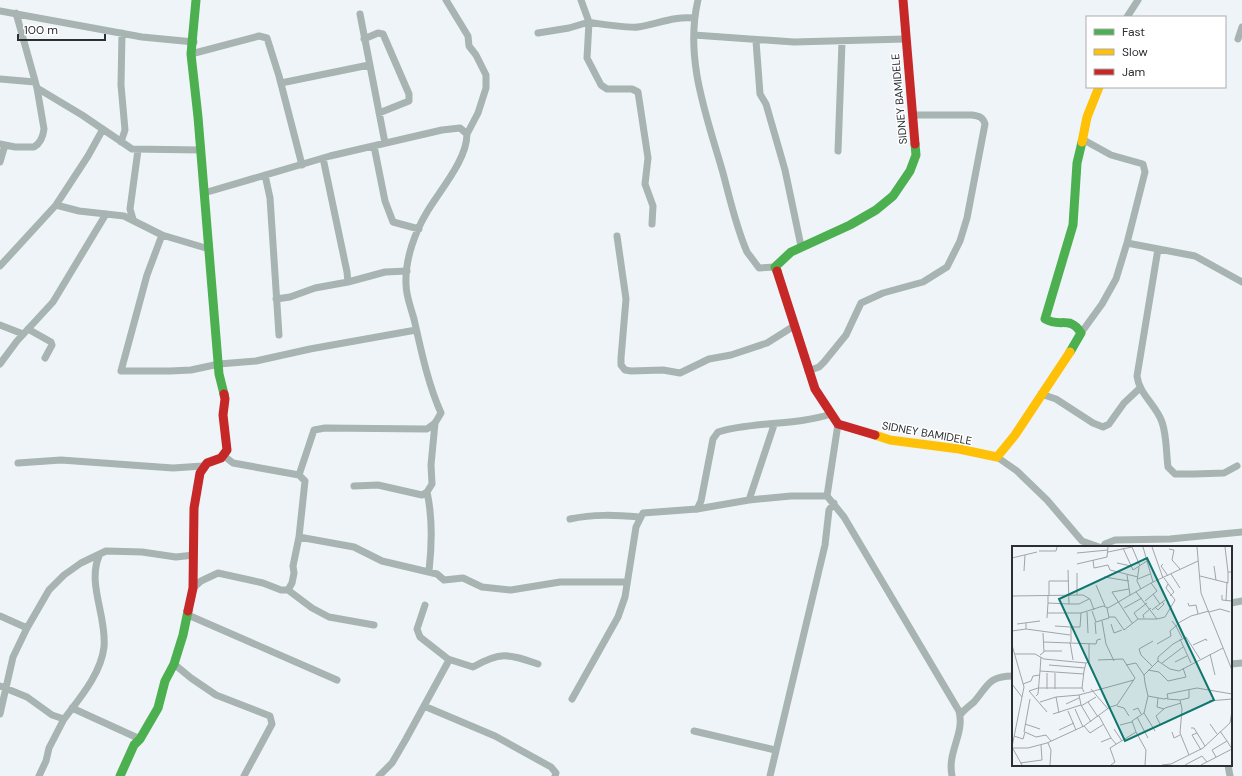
<svg xmlns="http://www.w3.org/2000/svg" width="1242" height="776" font-family="'DM Sans',sans-serif">
<style>
.lines{fill:none;stroke-linecap:round;stroke-linejoin:round}
.street{stroke:#a7b4b1;stroke-width:7}
.fast{stroke:#4caf50;stroke-width:9}
.slow{stroke:#ffc107;stroke-width:9}
.jam{stroke:#c62828;stroke-width:9}
.labels{text-anchor:middle;dominant-baseline:central;stroke-width:3;stroke-linejoin:round;paint-order:stroke}
.street-label{font-size:11px;fill:#2b2e32;stroke:#fff}
.inset-road{fill:none;stroke:#a1a5a9;stroke-width:1}
.view{fill:#0f766e;fill-opacity:0.15;stroke:#0f766e;stroke-width:2}
.inset-edge{fill:none;stroke:#2b2e32;stroke-width:2}
</style>
<rect width="100%" height="100%" fill="#eff4f8"/>
<g class="lines">
<path class="street" d="M446,0L468,36L469,46L476,55L486,75V88L478,113L467,134
M581,0L589,22C596,24 632,28 638,27C658,24 673,16 694,18
M698,0C684,59 707,117 723,173C730,199 736,227 747,252L759,268L775,267
M0,11L142,37L194,42
M360,14L385,143
M1127,17L1138,0
M538,33L569,28L589,22L587,58L601,85L607,89H632L638,92L648,158L645,184L653,206L652,224
M694,35L794,42L905,39
M364,39L378,33L383,34L409,94V101L379,113
M1238,39L1242,27
M756,41L760,94L766,104L785,170L801,246
M191,54L259,36L267,38L279,76L302,165
M0,79L35,82
M281,83L369,65
M37,88L82,115L132,149L201,150
M1082,139L1111,155L1143,164L1145,172L1127,243
M121,142L125,130L121,85L122,33
M0,144L15,147H34C41,143 43,137 44,129L37,88L16,13
M374,146L385,201L393,222L419,229
M838,151L842,42
M323,158L347,272L348,282L385,272L407,271
M0,162L5,145
M265,175L270,198L279,335
M204,193L330,156L442,130L460,128L467,134C467,160 440,190 427,212C415,232 405,259 406,284C406,296 411,308 414,319C421,350 428,384 441,413L435,423L427,429L325,428L314,430L299,475
M56,205L79,211L124,216L162,235L209,249
M133,219L130,209L138,150
M162,235L147,275L121,371H170L191,370L219,364L256,361L310,349L416,330
M617,236L626,299L621,358V365L625,370L631,371L663,370L680,373L709,359L731,355L767,343L794,326
M1158,249L1137,376C1139,394 1156,405 1162,422C1167,437 1166,452 1168,467L1175,474H1194L1224,473L1237,466
M0,266L56,205L88,156L103,129
M276,299L290,297L315,288L348,282
M0,325L23,334
M28,329L51,342L52,345L45,358
M1081,333L1102,304L1116,279L1127,243L1195,256L1242,282
M0,364L17,341L53,302L106,214
M808,371L819,367L824,362L846,335L861,303L883,293L923,282L947,267L960,241L967,218L985,124C983,117 979,116 972,115H913
M1041,394L1056,399L1093,423L1103,427L1109,424L1124,403L1140,388
M997,457L1017,471L1047,500L1082,541L1099,547
M18,463L61,460L173,468L203,466
M354,486L378,485L422,495L427,492L432,484L431,465L435,423
M427,492C433,519 432,545 429,571
M827,496L838,424
M749,500L774,425
M697,509L701,501L713,439L718,432C754,421 794,426 831,414
M570,519C594,514 615,515 640,517
M299,537L354,547L382,561L437,574L444,580L463,578L482,587L511,590L560,582H627
M1103,547L1105,544L1115,540L1170,539L1242,532
M193,588L201,581L218,573L263,583L281,590H288L292,583L294,573L293,566L299,537L305,481L299,475L233,463L224,456
M288,590L312,608L329,617L374,625
M1231,603L1242,601
M188,615L337,680
M0,616L27,628
M448,659L473,667C501,651 508,654 538,664
M174,664L191,678L216,695L270,716L272,724L244,776
M1231,664L1242,663
M0,686L27,697L52,715L64,719C79,699 101,674 104,647C107,617 87,584 99,556
M572,699L618,617L625,597L636,527L643,513L697,509L749,500L791,496H827L844,517L959,711C965,734 947,751 952,776
M424,706L495,736L551,767L556,773L555,776
M72,708L140,739
M0,714L13,657L27,628L49,590L64,575L81,563L106,551L142,552L176,557L194,555
M960,715C964,710 969,706 974,702C988,686 988,676 1013,676
M694,731L775,750
M1228,765L1230,776
M39,776L46,761L49,748L64,719
M379,776L392,763L406,739L448,662V659L420,637L417,629L425,605
M770,776L825,545L829,510L834,503"/>
<path class="fast" d="M196,0L191,54L198,117L219,374L224,394
M777,271L775,267L791,252L850,225L876,210L893,196L910,171L916,155L915,144
M1070,352L1081,333C1070,315 1060,328 1045,319L1073,225L1077,163L1082,142
M120,776L134,745L140,739L158,708L165,681L174,664L183,635L188,611"/>
<path class="slow" d="M1082,142L1087,117L1099,87
M875,435L890,440L959,449L997,457L1015,435L1070,352"/>
<path class="jam" d="M903,0L915,144
M777,271L815,389L838,424L875,435
M188,611L193,588L194,508L200,473L207,463L221,458L227,450L223,415L225,399L224,394"/>
</g>
<g class="labels">
<g class="street-label">
<text transform="translate(899 99) rotate(-95)">SIDNEY BAMIDELE</text>
<text transform="translate(927 433) rotate(10)">SIDNEY BAMIDELE</text>
</g>
</g>
<g transform="translate(1012 546)">
<rect width="220" height="220" fill="#eff4f8"/>
<path class="inset-road" d="M120,1L128,20M131,1L141,36M140,1L151,32M185,1L189,47L220,124M213,1L216,26M111,2L121,24L135,15M157,3L162,4L160,14L168,23M27,5H44L45,1M96,6L120,1M65,7L96,4M0,12L25,6M81,14L82,22L96,19L98,24L126,31M105,17L119,20M65,18L95,11L96,1M151,18L149,20L156,30M202,20L204,34M127,21L125,35L129,43M56,24L57,58H67L77,53M12,25L13,9M65,27V49M159,28L168,42M115,29L118,49M188,30L216,37V26H220M92,31L117,35M152,32L162,46L158,50M126,33L138,28M84,39L93,60M117,43L100,46L120,77M141,48L148,58M210,49V54L220,55M0,50L71,49L78,53L82,64M36,50V57L57,58M37,50V35H57M133,55L145,45L139,37M214,55L215,36M176,57L177,60L184,59L186,68M143,61L146,64L152,58L150,56M112,62L130,52M140,64L153,54M80,65L84,76L97,72L95,62M75,66L76,87M197,66L208,63L218,66M35,67H69L91,60L96,62L139,37L186,15M97,71H103L112,84L126,73H145L124,46M35,72L36,57M132,72L131,69L139,62M126,73L122,67L135,57M145,73L153,71L163,54L154,42L156,38M90,75L94,98L102,115M83,76L84,88M5,78L28,75M99,78L102,87L110,84M43,80L59,81V96M59,81H68L69,67M14,83L58,89M0,85L14,83V77M170,92L164,80L168,76L179,70L197,65M168,93L179,117M32,96L84,98L85,94L89,93M58,96L61,114M145,98L159,90L158,85L164,80L160,75M0,99L12,141L0,201L10,219M181,99L194,93L195,95M211,102L167,125L158,123L146,115L132,129L133,137L136,150L152,153L156,152L155,148L185,142L220,148M32,105H50M3,108H23L32,113L74,117M198,108L203,129M28,109L32,106L31,87M29,111L28,125L72,128M146,115V111L161,98L174,91L188,113M163,116L175,110M150,117L171,101M37,119L73,122M114,119L124,117L132,129M140,120L129,109L127,103L141,95M136,124L147,126L156,135L174,131L171,122M35,127V143M43,127V143M0,138L10,151M11,138L19,135L21,130L28,129M70,142L72,125L74,117L77,116V98M79,143L96,163M17,145L26,142H70L72,146M17,145L35,166M24,150L26,148L28,125M136,150L132,167L143,185M146,152L145,161L152,163M155,153L168,154L170,163L168,187L177,209M168,154L177,152V143M197,155L220,153M28,156L44,151M76,156L86,171M54,158L67,152M69,160L84,151M105,160L112,162L117,170M63,163L71,181M121,164L126,162L129,168M56,165L64,184M47,167L44,151L67,149M41,168L69,159M87,170L99,192M125,171L136,192M79,176L69,159L67,149L122,134M13,178L28,183M148,178L144,170L153,162L169,157M198,178L205,188M108,179L120,176M72,180L78,187L92,178M179,182H182L193,200M102,183L110,195M47,184L62,177M208,185L215,195M12,186L18,153M124,186L120,175L132,167M160,186L162,192L168,189M185,187L180,189L189,204M2,190L11,193L13,186L24,191L34,189L39,195M89,196L99,192L104,198M36,197L39,204L38,219M1,202H16L35,197L72,180L98,161L105,159L123,132L111,113L86,114M8,217L30,214L29,199M99,219L103,216L98,202L124,186L134,204L133,219M150,219L159,218L191,202L218,177L220,165M173,219L190,210L195,216M189,219L220,203L215,195L200,204L204,211"/>
<path class="view" d="M135,12L202,154L113,195L47,53Z"/>
<rect width="220" height="220" class="inset-edge"/>
</g>
<rect x="1086" y="16" width="140" height="72" fill="#ffffff" stroke="#aaabad"/>
<rect x="1094" y="29" width="20" height="6" fill="#4caf50" stroke="#aaabad"/>
<text x="1122" y="36" font-size="12" fill="#2b2e32">Fast</text>
<rect x="1094" y="49" width="20" height="6" fill="#ffc107" stroke="#aaabad"/>
<text x="1122" y="56" font-size="12" fill="#2b2e32">Slow</text>
<rect x="1094" y="69" width="20" height="6" fill="#c62828" stroke="#aaabad"/>
<text x="1122" y="76" font-size="12" fill="#2b2e32">Jam</text>
<path d="M18 34v6h87v-6" fill="none" stroke="#2b2e32" stroke-width="2"/>
<text x="24" y="34" font-size="12" fill="#2b2e32" stroke="#ffffff" stroke-width="3" paint-order="stroke">100 m</text>
</svg>
